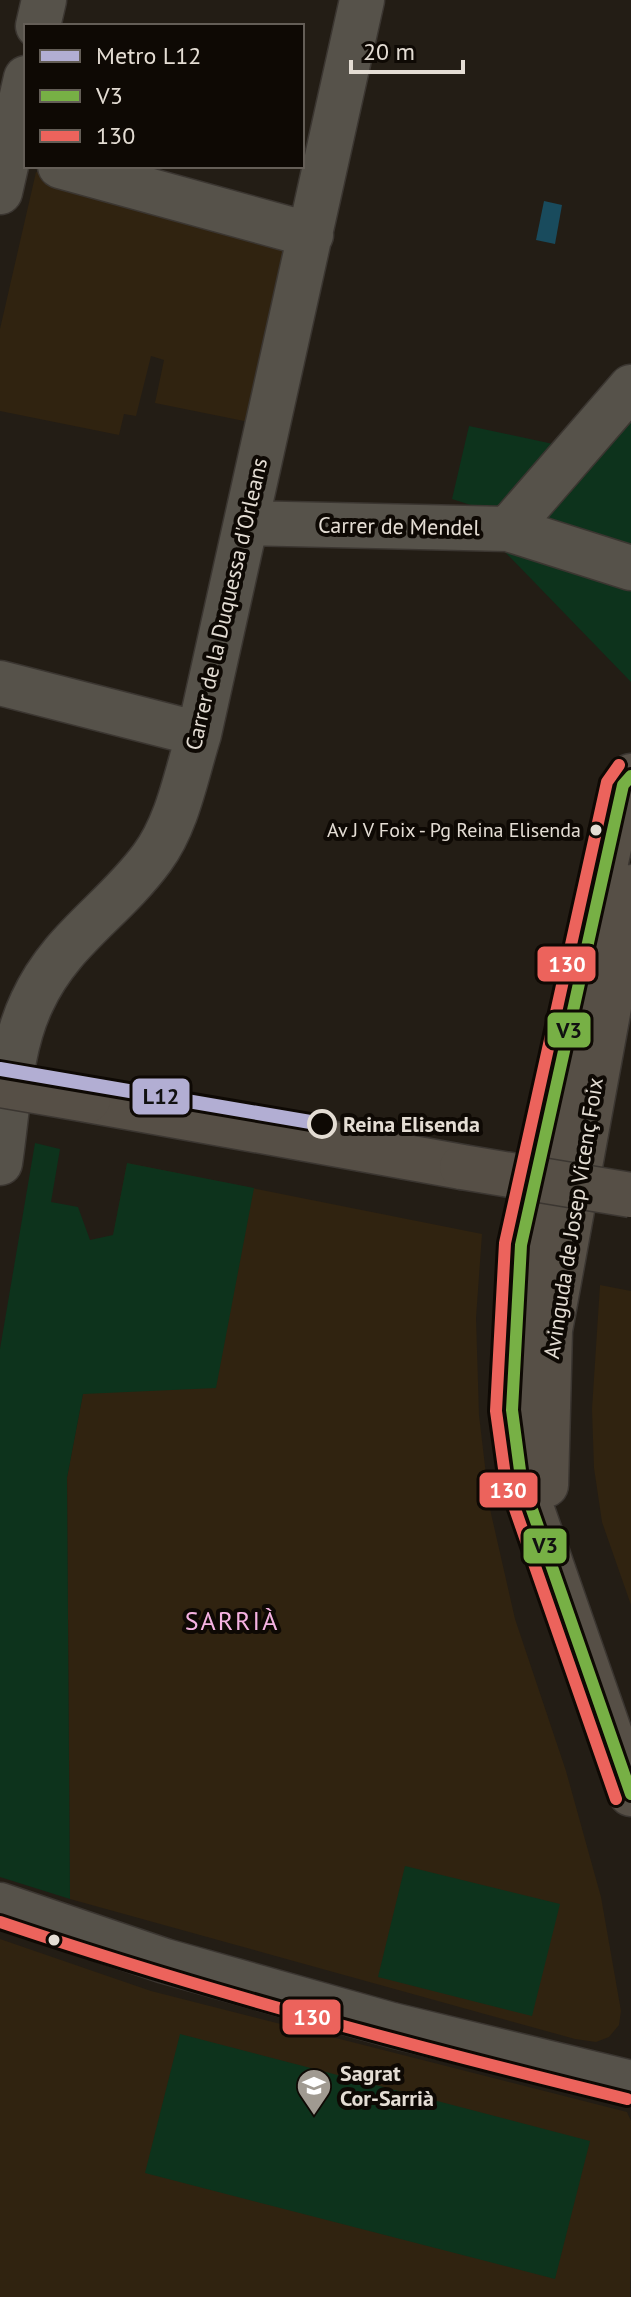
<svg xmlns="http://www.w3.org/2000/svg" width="631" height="2297" font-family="'PT Sans',sans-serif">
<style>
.built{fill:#302310}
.green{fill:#0d331c}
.water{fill:#194b5d}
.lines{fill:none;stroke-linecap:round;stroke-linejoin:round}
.street-casing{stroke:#3b3631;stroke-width:47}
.secondary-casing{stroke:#3b3631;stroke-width:47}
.street{stroke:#56524a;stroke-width:44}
.secondary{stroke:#564f46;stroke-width:44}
.secondary-bridge-casing{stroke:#3b3631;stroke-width:47;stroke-linecap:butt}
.secondary-bridge{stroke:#564f46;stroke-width:44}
.bus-1-casing{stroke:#0e0904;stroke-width:18}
.bus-2-casing{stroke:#0e0904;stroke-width:18}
.bus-1{stroke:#77b045;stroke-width:12}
.bus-2{stroke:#ec635c;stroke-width:12}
.metro-1-casing{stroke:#0e0904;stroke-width:20}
.metro-1{stroke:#b2aed3;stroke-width:14}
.bus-dot{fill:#e4ddd4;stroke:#0e0904;stroke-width:3}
.stop-dot{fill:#0e0904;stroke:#e4ddd4;stroke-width:4}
.labels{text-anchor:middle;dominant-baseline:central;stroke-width:8;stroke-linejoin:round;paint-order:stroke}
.bus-label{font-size:20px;fill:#e4ddd4;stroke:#0e0904;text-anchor:end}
.street-label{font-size:22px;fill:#e4ddd4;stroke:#0e0904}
.stop-label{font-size:22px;font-weight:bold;fill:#e4ddd4;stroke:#0e0904;text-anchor:start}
.poi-label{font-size:22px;font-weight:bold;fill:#e4ddd4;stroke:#0e0904;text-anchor:start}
.quarter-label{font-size:26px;letter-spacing:2px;fill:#f5b2e2;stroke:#0e0904}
.line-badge{stroke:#0e0904;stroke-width:3}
.badge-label{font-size:22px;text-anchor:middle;font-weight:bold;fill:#fff}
.pale-badge-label{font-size:22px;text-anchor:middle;font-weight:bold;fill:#111}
</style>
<rect width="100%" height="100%" fill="#231d15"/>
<path class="built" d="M36,172L289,244L249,422L155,403L164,360L151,356L136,416L124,414L119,435L0,411V329Z
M127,1163L482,1234L476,1318L479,1415L490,1509L515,1619L566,1771L601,1897L621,2011L619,2025L609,2037L596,2042L575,2039L70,1899L67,1477Z
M600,1285L631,1291V1605L602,1522L594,1468L592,1409Z
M0,1939L151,1991L627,2112L631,2121L630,2297H0Z"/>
<path class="green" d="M631,369V556L452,499L469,426L567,447Z
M520,539L631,583V682L505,552Z
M35,1143L60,1149L51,1202L78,1207L90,1240L113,1235L127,1163L254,1188L216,1388L83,1394L67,1478L70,1899L0,1877V1349Z
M405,1866L560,1904L532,2016L378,1977Z
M180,2034L590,2141L555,2279L145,2173Z"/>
<path class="water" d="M544,201L562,205L555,244L536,240Z"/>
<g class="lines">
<defs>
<path id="street" d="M38,26L44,0
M60,166L311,235
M0,192L26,78
M246,523L508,529L631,568
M508,529L631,387
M0,683L199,734
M0,1163C8,1111 9,1050 32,1002C60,940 113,911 152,858C178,823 186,775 199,734L362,0
M0,1905L165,1961L392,2025L631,2083"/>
<path id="secondary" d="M631,776L623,785L521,1245L512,1410L521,1478L631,1794
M88,1100L462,1167
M546,1485L550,1330L631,887"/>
</defs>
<use href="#street" class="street-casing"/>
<use href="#secondary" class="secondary-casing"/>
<use href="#street" class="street"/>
<use href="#secondary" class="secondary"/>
<defs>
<path id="secondary-bridge" d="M0,1085L88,1100
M462,1167L631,1195"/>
</defs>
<use href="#secondary-bridge" class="secondary-bridge-casing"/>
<use href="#secondary-bridge" class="secondary-bridge"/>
<defs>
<path id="bus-1" d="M631,776L623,785L521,1245L512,1410L521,1478L631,1794"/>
<path id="bus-2" d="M616,1799L506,1483L496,1411L505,1243L607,782L619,765
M0,1922C207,1992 415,2047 627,2099"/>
</defs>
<use href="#bus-1" class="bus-1-casing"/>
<use href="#bus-2" class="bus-2-casing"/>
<use href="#bus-1" class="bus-1"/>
<use href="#bus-2" class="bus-2"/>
<defs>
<path id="metro-1" d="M0,1069L322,1124"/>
</defs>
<use href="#metro-1" class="metro-1-casing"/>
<use href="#metro-1" class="metro-1"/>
</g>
<defs>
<symbol id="school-pin" viewBox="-11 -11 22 30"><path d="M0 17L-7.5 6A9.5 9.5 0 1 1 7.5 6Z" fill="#a09a91" stroke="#0e0904"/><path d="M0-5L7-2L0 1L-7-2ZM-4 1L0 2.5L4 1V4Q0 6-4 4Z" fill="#fff"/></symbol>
</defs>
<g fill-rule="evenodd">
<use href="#school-pin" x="294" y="2066" width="40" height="54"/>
</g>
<g class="bus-dot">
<circle cx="596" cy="830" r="7"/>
<circle cx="54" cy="1940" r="7"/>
</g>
<circle class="stop-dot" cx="322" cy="1124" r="13"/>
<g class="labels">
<g class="bus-label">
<text x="581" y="830">Av J V Foix - Pg Reina Elisenda</text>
</g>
<g class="street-label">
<text transform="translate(399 526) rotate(1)">Carrer de Mendel</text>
<text transform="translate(226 604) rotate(-77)">Carrer de la Duquessa d'Orleans</text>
<text transform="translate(573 1218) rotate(-81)">Avinguda de Josep Vicenç Foix</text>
</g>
<g class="stop-label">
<text x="343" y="1124">Reina Elisenda</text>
</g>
<g class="poi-label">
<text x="340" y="2073">Sagrat<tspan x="340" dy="25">Cor-Sarrià</tspan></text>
</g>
<g class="quarter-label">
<text x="232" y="1620">SARRIÀ</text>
</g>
</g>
<g class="line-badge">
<rect x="536" y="945" width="61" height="38" rx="8" fill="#ec635c"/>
<rect x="546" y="1011" width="46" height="38" rx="8" fill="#77b045"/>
<rect x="131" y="1077" width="60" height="39" rx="8" fill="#b2aed3"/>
<rect x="478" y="1471" width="61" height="38" rx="8" fill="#ec635c"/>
<rect x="522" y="1527" width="46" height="38" rx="8" fill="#77b045"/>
<rect x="281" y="1998" width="61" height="38" rx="8" fill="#ec635c"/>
</g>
<g class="badge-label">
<text x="567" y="972">130</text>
<text x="508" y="1498">130</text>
<text x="312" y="2025">130</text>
</g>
<g class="pale-badge-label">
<text x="569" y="1038">V3</text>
<text x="161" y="1104">L12</text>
<text x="545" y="1553">V3</text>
</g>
<rect x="24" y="24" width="280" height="144" fill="#0e0904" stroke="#645e57" stroke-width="2"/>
<rect x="40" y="50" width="40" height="12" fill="#b2aed3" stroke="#645e57" stroke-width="2"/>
<text x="96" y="64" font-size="24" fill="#e4ddd4">Metro L12</text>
<rect x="40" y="90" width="40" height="12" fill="#77b045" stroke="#645e57" stroke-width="2"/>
<text x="96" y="104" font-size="24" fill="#e4ddd4">V3</text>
<rect x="40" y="130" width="40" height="12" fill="#ec635c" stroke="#645e57" stroke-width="2"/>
<text x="96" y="144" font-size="24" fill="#e4ddd4">130</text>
<path d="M351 60v12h112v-12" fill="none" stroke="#e4ddd4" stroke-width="4"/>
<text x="363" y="60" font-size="24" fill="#e4ddd4" stroke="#0e0904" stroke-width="6" paint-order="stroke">20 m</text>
</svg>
